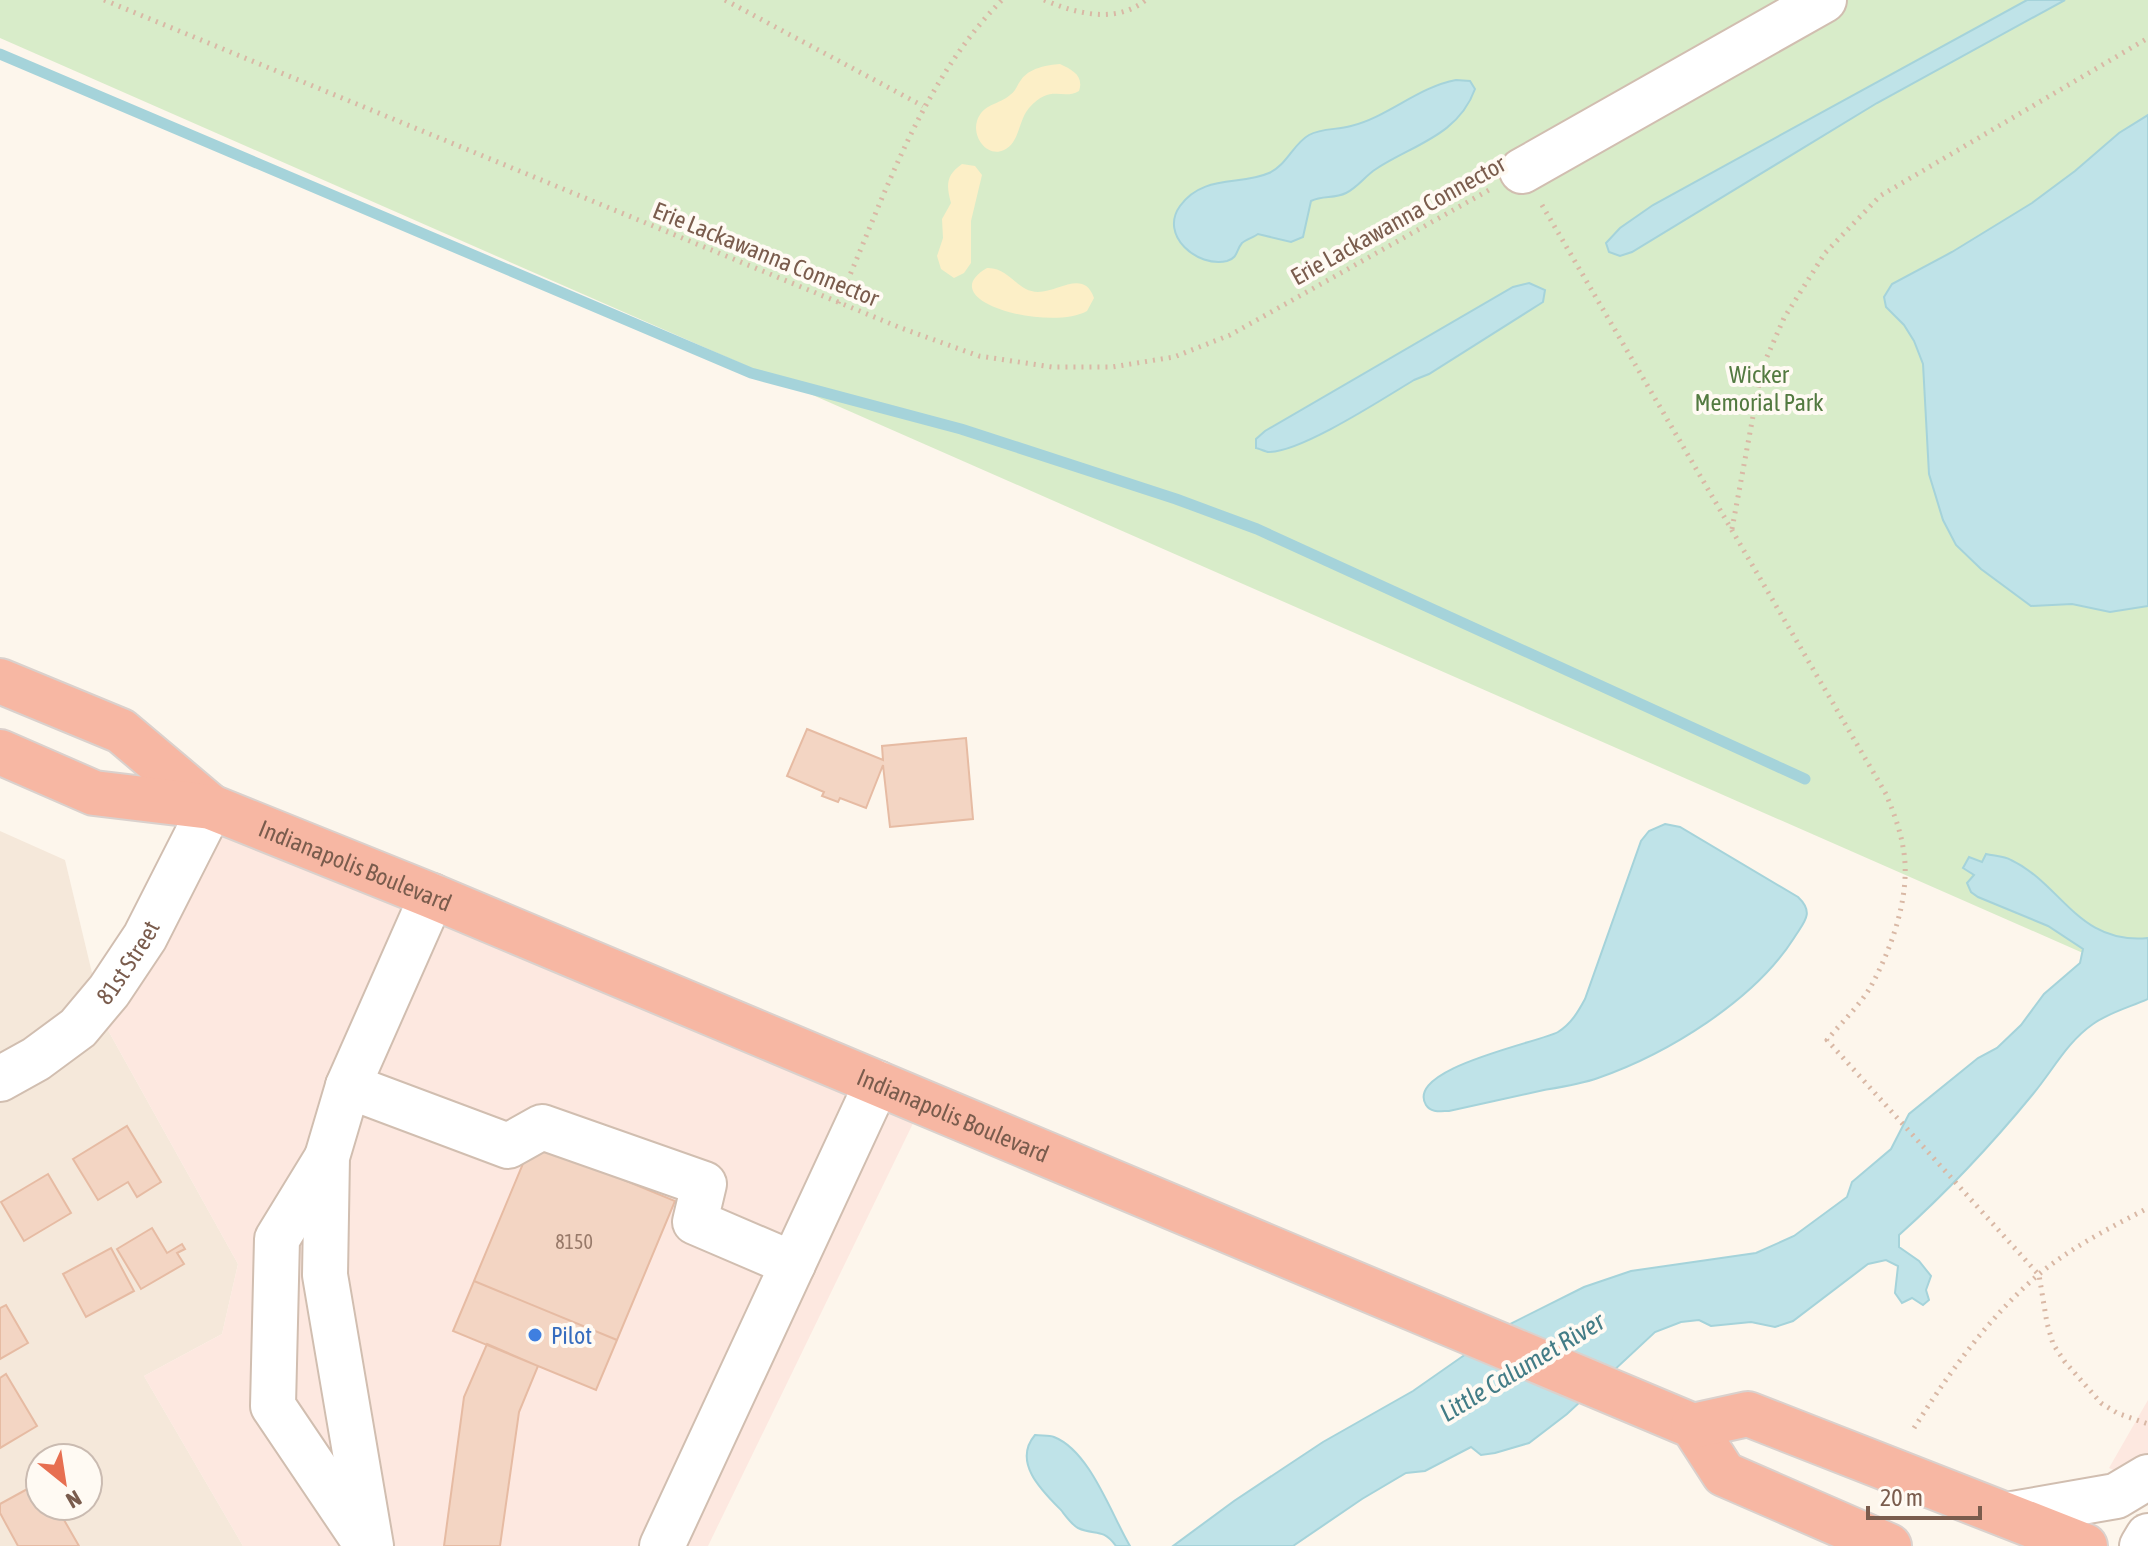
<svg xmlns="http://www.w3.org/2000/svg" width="2148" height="1546" viewBox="0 0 2148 1546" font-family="'Asap Condensed',sans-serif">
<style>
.residential{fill:#f5e8da;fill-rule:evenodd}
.commercial{fill:#fde8e0}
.green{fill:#d8ecc9}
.sand{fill:#fcefc7}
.water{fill:#bfe3e8;stroke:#a5d3da;stroke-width:2}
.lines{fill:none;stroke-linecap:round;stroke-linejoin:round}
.stream{stroke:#a5d3da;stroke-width:11}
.building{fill:#f3d5c3;stroke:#e6bba3;stroke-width:2}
.minor-casing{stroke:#d1beb0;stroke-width:48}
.highway-casing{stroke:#dad1cd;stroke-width:48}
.path{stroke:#d9b8a5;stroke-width:5;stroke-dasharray:2 6;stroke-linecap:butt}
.minor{stroke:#fff;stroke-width:44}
.highway{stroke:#f7b7a3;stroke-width:44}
.shop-dot{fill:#3f7fe0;stroke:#fffaf3;stroke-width:3}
.labels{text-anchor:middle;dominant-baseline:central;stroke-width:8;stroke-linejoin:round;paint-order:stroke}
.number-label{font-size:20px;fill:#987a6a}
.street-label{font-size:24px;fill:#7a5c4d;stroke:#fffaf3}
.park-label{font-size:24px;fill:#537a41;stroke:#fffaf3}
.shop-label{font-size:24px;fill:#366cbe;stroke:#fffaf3;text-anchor:start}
.water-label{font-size:26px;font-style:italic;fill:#437c86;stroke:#fffaf3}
</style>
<rect width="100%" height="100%" fill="#fdf6ec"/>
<!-- residential -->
<path class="residential" d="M0,831L65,860L104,1023L238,1264L222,1334L144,1376L243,1546H0ZM40,1458H88V1506H40Z"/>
<!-- commercial -->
<path class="commercial" d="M218,825L919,1111L708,1546H243L144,1376L222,1334L238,1264L104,1023Z
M2148,1400V1487L2109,1468Z"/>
<!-- green -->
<path class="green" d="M0,0H2148V938L2083,950V953L0,38Z"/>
<!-- sand -->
<path class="sand" d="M1060,64C1073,70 1084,76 1079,91C1062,101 1052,83 1029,108C1018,121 1020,142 1004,150C987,158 972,137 977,121C983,103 999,105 1010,95C1016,91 1017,85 1021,80C1029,68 1047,65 1060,64Z
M962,164L975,166L982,175L971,221V263L964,273L954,278L941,269L937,256L943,238L942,219L951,203C946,185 946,175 962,164Z
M987,268C1009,267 1016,291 1038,292C1059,292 1084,269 1094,298L1087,311C1050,332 930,301 987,268Z"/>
<!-- water -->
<path class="water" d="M2027,0H2065L1877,103L1632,252L1620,256L1609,252L1606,243L1620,228L1653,205Z
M1456,80L1470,81L1475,89C1458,136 1412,145 1376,169C1365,176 1358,187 1346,193C1334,199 1323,195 1311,201L1303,237L1291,242L1258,234C1254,237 1245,240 1242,243C1236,250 1238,258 1227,261C1197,268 1159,235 1180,206C1203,174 1240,186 1269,173C1287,165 1293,144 1309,135C1322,128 1337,130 1351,126C1388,117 1418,87 1456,80Z
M2148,115V606L2110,612L2072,604L2031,606L1981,569L1956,545L1943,520L1929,474L1923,364L1914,341L1904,325L1886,307L1884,297L1892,284L1952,252L2032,203L2075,171L2119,133Z
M1529,283L1545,290L1543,302L1429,374L1414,380C1384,398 1300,453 1268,452C1267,452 1257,448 1256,448V439L1265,431L1513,287Z
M1665,824L1680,827L1798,897C1815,913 1804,922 1794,938C1754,1001 1667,1054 1598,1078C1581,1084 1562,1087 1544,1090C1512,1097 1481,1104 1449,1111C1441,1111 1431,1113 1426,1105C1404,1068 1541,1042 1558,1032C1571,1024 1578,1012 1585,999L1641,841L1649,831Z
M1986,854C1994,856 2004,856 2011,860C2062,884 2078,945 2148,938V999C2130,1007 2108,1013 2093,1024C2067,1042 2053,1070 2033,1094C1992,1144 1947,1192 1899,1235V1247L1919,1261L1931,1276L1926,1290L1929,1300L1923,1305L1912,1298L1902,1303L1895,1293L1898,1266L1886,1260L1868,1264L1793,1321L1775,1327L1751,1322L1711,1326L1699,1320L1681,1322L1655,1332L1567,1414L1529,1443L1495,1453L1481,1455L1471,1447L1425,1471L1406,1473L1362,1499L1293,1546H1173L1234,1501L1323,1442L1413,1391L1506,1326L1584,1287L1631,1271L1756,1253L1794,1236L1847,1197L1852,1182L1891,1149L1909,1114L1978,1058L1997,1048L2021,1025L2044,994L2080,963L2083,949L2048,926L1978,897L1971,892L1967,883L1974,875L1963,868L1969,857L1982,862Z
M1035,1435C1041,1436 1049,1435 1054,1437C1090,1451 1111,1514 1130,1546H1116C1102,1527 1095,1536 1078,1528C1072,1525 1065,1515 1061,1510C1042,1491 1012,1462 1035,1435Z"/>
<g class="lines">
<!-- stream -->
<path class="stream" d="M0,54L751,373L961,429L1176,499L1257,529L1805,779"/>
</g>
<!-- building -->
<path class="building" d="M807,729L883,760L882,746L966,738L973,819L890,827L883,765L866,808L840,798L838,802L822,796L824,792L787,776Z
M127,1126L161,1182L137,1197L128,1182L98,1200L73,1159Z
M532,1142L675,1201L617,1340L474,1281Z
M48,1174L71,1213L24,1241L1,1202Z
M152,1228L167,1253L182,1244L185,1249L177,1253L184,1264L141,1289L117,1249Z
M111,1248L134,1291L86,1317L63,1274Z
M474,1281L617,1340L596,1390L453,1331Z
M6,1305L28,1343L0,1359V1308Z
M487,1344L538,1366L519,1412L500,1546H444L464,1397Z
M6,1374L37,1426L0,1448V1378Z
M40,1482V1506H56L79,1546H18L0,1513V1504Z"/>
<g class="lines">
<defs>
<g id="minor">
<path d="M1522,171L1824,0"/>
<path id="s1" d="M0,1079L36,1059L78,1028L109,991L145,937L211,807"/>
<path d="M348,1086L508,1146L542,1127L704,1184L695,1222L793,1264"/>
<path d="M326,1159L277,1239L273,1406L362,1538"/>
<path d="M2007,1515L2116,1496L2148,1477"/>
<path d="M371,1546L325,1275L327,1157L348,1086L432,896"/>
<path d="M662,1546L877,1083"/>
<path d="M2142,1546L2148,1536"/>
</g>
<g id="highway">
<path d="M0,681L121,731L211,807"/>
<path id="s2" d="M0,752L94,793L211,807L432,896L1693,1426L1724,1474L1889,1546"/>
<path d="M1693,1426L1748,1414L2085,1546"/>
</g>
</defs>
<!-- minor casing -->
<use href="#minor" class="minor-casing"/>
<!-- highway casing -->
<use href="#highway" class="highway-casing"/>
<!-- path -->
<path class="path" d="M104,0L901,328L979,356L1052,367H1112L1174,357L1230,335L1489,190
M725,0L923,106
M1044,0C1078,14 1115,24 1146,0
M1542,205L1886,794C1893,811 1900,829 1903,847C1912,893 1892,948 1870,988C1859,1006 1841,1023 1827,1040L2039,1275L2047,1323L2053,1344L2065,1362L2101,1403L2117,1413L2148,1424
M838,303C884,198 920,83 1002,0
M1732,529L1762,368L1784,318L1825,253L1880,196L2148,38
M1914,1428C1949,1373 1988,1318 2038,1275C2070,1248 2111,1227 2148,1208"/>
<!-- minor -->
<use href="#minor" class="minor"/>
<!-- highway -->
<use href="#highway" class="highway"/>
</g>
<!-- markers -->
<circle class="shop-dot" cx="535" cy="1335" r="8"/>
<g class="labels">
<!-- number labels -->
<g class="number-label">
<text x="574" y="1241">8150</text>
</g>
<!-- street labels -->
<g class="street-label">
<text transform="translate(1398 220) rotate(-29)">Erie Lackawanna Connector</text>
<text transform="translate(766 254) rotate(22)">Erie Lackawanna Connector</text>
<text stroke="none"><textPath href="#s2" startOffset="376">Indianapolis Boulevard</textPath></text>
<text stroke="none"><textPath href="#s1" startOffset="176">81st Street</textPath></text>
<text stroke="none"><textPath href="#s2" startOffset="1024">Indianapolis Boulevard</textPath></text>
</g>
<!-- park labels -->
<g class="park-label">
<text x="1759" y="374">Wicker<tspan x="1759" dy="28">Memorial Park</tspan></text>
</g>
<!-- shop labels -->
<g class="shop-label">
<text x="551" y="1335">Pilot</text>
</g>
<!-- water labels -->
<g class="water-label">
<text transform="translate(1522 1367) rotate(-31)">Little Calumet River</text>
</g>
</g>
<!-- north arrow -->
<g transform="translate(64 1482) rotate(150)"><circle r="38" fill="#fffaf3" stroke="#cabbb1" stroke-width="2"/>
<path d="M0-6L14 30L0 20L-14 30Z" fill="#e76f51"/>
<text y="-12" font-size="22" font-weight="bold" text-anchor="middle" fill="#7a5c4d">N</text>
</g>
<!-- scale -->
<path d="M1868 1506v12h112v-12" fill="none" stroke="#7a5c4d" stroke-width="4"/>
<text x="1880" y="1506" font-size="24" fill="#7a5c4d" stroke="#fffaf3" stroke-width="6" paint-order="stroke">20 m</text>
</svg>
